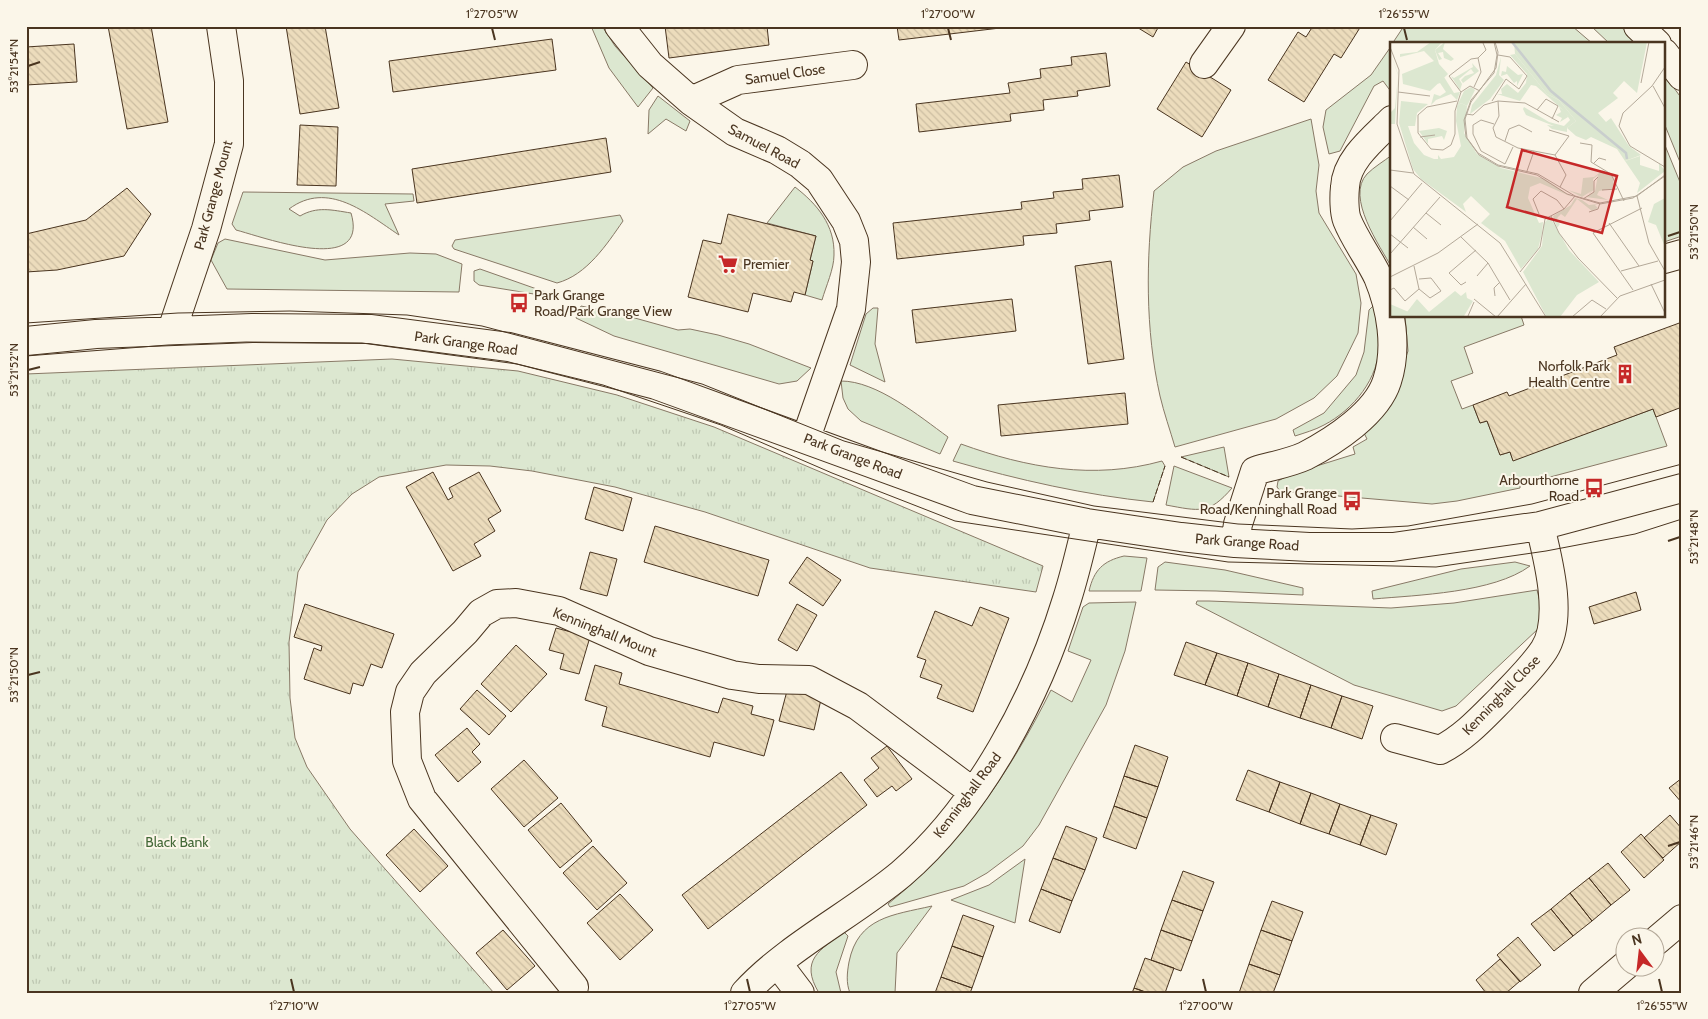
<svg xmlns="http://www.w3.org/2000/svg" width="1708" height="1019" viewBox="0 0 1708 1019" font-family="Cabin,sans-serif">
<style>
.green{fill:#dce7d0;stroke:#887966}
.park{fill:url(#park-tufts);stroke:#887966}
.building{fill:url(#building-back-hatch);stroke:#4a3520}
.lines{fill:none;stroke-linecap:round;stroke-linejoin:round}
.minor-casing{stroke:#4a3520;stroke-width:30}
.minor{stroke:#fbf6e9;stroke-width:28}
.tram{stroke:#4a3520;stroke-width:1}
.fence{stroke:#4a3520;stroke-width:1;stroke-dasharray:6 2.5;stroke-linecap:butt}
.ticks{fill:none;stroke:#4a3520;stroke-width:2}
.labels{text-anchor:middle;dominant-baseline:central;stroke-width:4;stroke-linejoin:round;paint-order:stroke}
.street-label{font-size:14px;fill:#4a3520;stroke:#fbf6e9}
.poi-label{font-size:14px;fill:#4a3520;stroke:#fbf6e9;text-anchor:end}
.park-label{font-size:14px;fill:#436837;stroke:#fbf6e9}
.inset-river{fill:none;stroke:#c9cecd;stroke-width:2.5}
.inset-road{fill:none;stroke:#b4a999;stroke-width:1}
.view{fill:#c62828;fill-opacity:0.15;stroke:#c62828;stroke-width:2.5}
.inset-edge{fill:none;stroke:#4a3520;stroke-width:2.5}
.neatline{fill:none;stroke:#4a3520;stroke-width:2}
.ticks-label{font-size:12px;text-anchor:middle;fill:#4a3520}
</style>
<defs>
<pattern id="park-tufts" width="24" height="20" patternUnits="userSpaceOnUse" patternTransform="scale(1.25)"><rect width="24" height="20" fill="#dce7d0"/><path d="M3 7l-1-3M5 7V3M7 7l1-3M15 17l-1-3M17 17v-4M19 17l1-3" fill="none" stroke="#bec7b2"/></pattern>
<pattern id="building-back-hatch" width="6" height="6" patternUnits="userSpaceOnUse" patternTransform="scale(1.25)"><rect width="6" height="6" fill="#ecdcbc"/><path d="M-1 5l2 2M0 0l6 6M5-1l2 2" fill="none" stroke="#ccbda1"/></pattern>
</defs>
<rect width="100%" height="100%" fill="#fbf6e9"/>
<!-- green -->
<path class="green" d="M591,26H602L615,46L653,88L638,107L609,68Z
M1404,26H1572L1593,44H1392Z
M1591,26H1621L1639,44H1610Z
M1392,45V93L1383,81L1374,86L1340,151L1329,154L1323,127L1326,110L1371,75Z
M1664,74L1682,99V167L1664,123Z
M658,96L690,121L686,131L666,119L648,134L649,110Z
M1311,119L1319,165L1316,191L1319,213L1356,274L1361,303L1358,333L1337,376L1314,398L1276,419L1175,447C1170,430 1164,413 1160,396C1145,329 1146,259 1154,191L1183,167L1216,151Z
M1664,143L1682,187V236L1664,242Z
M1392,155V268C1380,246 1345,197 1367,174C1374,167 1384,161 1392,155Z
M795,187C817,204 835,225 834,255C834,269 826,286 822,300L805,295L813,261L810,260L816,236L767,223Z
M243,192L413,194L414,201L385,204L399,235C366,213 328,180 289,209L300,216C317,206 332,210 351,213C370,277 263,237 236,230L232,224Z
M620,215L623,221C607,244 587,275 557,283L454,249L452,246L455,240Z
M225,239L325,260L410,253L436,254L462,264L459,292L227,289L211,260L218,243Z
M480,269L548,293L550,294L546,296L479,285L474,281V271Z
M1374,305C1376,318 1379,331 1379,343C1380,378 1353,410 1324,425C1315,430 1304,433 1295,436L1293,430L1324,413L1356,375L1364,352L1369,310Z
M581,306L624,315L678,330L690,329L718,335L749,344L811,368L797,381L779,384L614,336L576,318Z
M873,308H878L875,344L885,382L850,365L866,314Z
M1405,316H1521L1524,325L1464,347L1473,373L1451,381L1462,409L1473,405L1480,423L1487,421L1500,455L1510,452L1513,460L1653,409L1667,446L1520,485V488L1457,501L1432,504L1280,491L1277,487L1278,481L1291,474L1355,454L1353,447L1367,439L1363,431L1394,392L1408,351Z
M841,381C877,381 919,416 948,437L940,454L861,421L848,409L843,398Z
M961,444C1027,468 1094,480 1162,461L1165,466L1153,502C1085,495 1019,480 953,461Z
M1224,447L1229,477L1181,457Z
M1174,466L1232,488C1209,515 1199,511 1166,505Z
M1124,556L1147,558L1141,591H1089C1094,570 1103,561 1124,556Z
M1165,562L1225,570L1303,588V595L1216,591L1155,590L1158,567Z
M1515,562L1530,566C1493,593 1418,595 1373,599L1372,591L1461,569Z
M1537,590L1542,610L1538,629L1456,706L1442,711L1354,685L1196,604L1197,601H1209L1391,608L1454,603Z
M1136,602L1125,651L1106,705L1039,825L1023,846L987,873L964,886L890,907L888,904C961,845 1009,774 1051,690L1072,702L1091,660L1068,651L1083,607L1089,603Z
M1025,859L1015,923L951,900L989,885Z
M932,906L897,953L895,993H850C846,983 847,973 849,962C858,917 893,915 932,906Z
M844,932L848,936L836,972L841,993H819C799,960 820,950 844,932Z"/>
<!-- park -->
<path class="park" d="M392,359L518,371L617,395L714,427L1043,566L1036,592L870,568L705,512L615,487L532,471L490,466L446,465L379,477L352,494L327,520L298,572L289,642L290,698L295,738L307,767L350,829L494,993H26V374Z"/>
<!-- building -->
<path class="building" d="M108,26H151L168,122L127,129Z
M286,26H325L339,108L300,114Z
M665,26H767L769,45L669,58Z
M897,26H1017L899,40Z
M1135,26H1159L1153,37Z
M1313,26H1361L1341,58L1334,54L1304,102L1268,80L1298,32L1306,37Z
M552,39L556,70L393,92L389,61Z
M74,44L77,82L26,85V47Z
M1106,53L1110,86L1077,91L1078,96L1043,100L1044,110L1010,114L1011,121L919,132L916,104L1010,93L1008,83L1041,78L1040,69L1072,65L1071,57Z
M1186,62L1231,90L1202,137L1157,109Z
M300,125L338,127L336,186L297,185Z
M606,138L611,172L417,203L412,169Z
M1119,175L1123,207L1089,211L1090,220L1056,224L1057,233L1023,236L1024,245L897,259L893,223L1022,209L1021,202L1054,198L1053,192L1083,189L1082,179Z
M127,188L151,214L124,256L57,270L26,272V234L86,220Z
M728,214L816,236L810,260L813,261L805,295L794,292L791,302L753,293L748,312L688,297L703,240L721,244Z
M1111,261L1124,359L1088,364L1075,266Z
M1012,299L1016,331L916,343L912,310Z
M1682,322V407L1656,417L1653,409L1513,461L1510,452L1500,455L1487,421L1480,423L1473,405L1507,392L1509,396L1617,355L1614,347Z
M1125,393L1128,424L1001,436L998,405Z
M433,472L448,500L453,497L449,488L479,472L501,511L488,519L495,531L474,544L481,556L453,571L406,487Z
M594,487L632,498L623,531L585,519Z
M655,526L769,560L758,596L644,562Z
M590,552L617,559L607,596L580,589Z
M807,557L841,580L823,606L789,583Z
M1636,592L1641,610L1594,624L1589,607Z
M305,604L394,634L382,668L371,664L363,686L353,683L350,694L304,679L314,648L321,651L322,646L294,637Z
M797,604L817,615L797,651L778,640Z
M980,607L1009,618L973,712L937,698L942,685L920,677L926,660L917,657L935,611L972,626Z
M556,628L590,637L579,674L560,669L564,654L549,650Z
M1186,642L1217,653L1205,685L1174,675Z
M516,645L547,674L511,712L481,684Z
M1217,653L1248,663L1237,696L1205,685Z
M1248,663L1279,674L1268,707L1237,696Z
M595,665L622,673L619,684L718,713L723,698L753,706L751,714L774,720L764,756L714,742L710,757L602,726L607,707L585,700Z
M1279,674L1311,685L1300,718L1268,707Z
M1311,685L1342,696L1331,728L1300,718Z
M788,687L822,695L814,730L779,721Z
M477,690L506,716L489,735L460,709Z
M1342,696L1373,706L1362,739L1331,728Z
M467,728L480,744L472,752L481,762L458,782L435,755Z
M1135,745L1168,757L1158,787L1124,776Z
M887,746L912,779L896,791L892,786L877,797L864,780L879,768L871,758Z
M524,760L558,798L524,827L491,789Z
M1248,770L1280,782L1269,812L1236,800Z
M841,772L867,805L708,929L682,895Z
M1124,776L1158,787L1147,818L1114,806Z
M1682,778V803L1669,788Z
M1280,782L1311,793L1300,824L1269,812Z
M1311,793L1340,804L1329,834L1300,824Z
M561,803L592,841L560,868L528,830Z
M1340,804L1371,815L1360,845L1329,834Z
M1114,806L1147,818L1136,849L1103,837Z
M1371,815L1397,824L1386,855L1360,845Z
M1670,815L1682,829V841L1663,858L1644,838Z
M1066,826L1097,838L1085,870L1053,858Z
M414,829L448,866L420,892L386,855Z
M1641,834L1664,860L1644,878L1621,852Z
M593,846L627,883L597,910L563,873Z
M1053,858L1085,870L1072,901L1041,889Z
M1608,863L1630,890L1611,905L1589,878Z
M1183,871L1214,882L1203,911L1172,900Z
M1589,878L1611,905L1592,921L1570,893Z
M1041,889L1072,901L1060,933L1029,921Z
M1570,893L1592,921L1573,936L1551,909Z
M620,894L653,930L620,960L587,923Z
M1172,900L1203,911L1192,941L1161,930Z
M1272,901L1303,912L1292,941L1261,930Z
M1551,909L1573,936L1554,951L1531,924Z
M963,915L994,926L983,957L952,946Z
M503,930L535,966L507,990L476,953Z
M1161,930L1192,941L1181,971L1151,960Z
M1261,930L1292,941L1280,975L1249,964Z
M1518,937L1541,965L1520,982L1497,955Z
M952,946L983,957L972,988L941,977Z
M1145,958L1174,968L1165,993H1148L1134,988Z
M1500,959L1520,981L1506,993H1486L1476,980Z
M1249,964L1280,975L1273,993H1239Z
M941,977L972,988L970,993H935Z
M1134,988L1140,990L1148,993H1132Z"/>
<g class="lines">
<defs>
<path id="minor" d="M619,26L650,65L691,101L735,132L777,150L800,164L819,180L846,221L854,241L856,262L851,309L806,438
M1638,26L1657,44
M1664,53L1682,76
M1204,64L1231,26
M691,101L738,80L853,65
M1664,259L1682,254
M172,330L206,229L229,144V81L221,26
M26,341L96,334L252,328L370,329L509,347L656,385L972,500L1087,523L1181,537L1235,543L1309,547H1393L1540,526L1682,488
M1235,543L1238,524L1255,471C1271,466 1290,463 1305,456C1334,441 1377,413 1387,381C1398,348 1391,308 1378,277C1369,258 1355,240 1347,220C1344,212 1344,196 1345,187C1346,160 1374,138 1392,120
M1395,738L1440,750C1464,738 1482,718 1501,699C1516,683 1532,668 1544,650C1564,619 1548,559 1540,526
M1656,941L1682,919
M778,964L800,993
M574,987L422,799L407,761L405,712L410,692L423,673L465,632L481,613L497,604L516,603L559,611L649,651L732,675L759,679L809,680L858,706L973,792
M745,993C787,947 853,914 901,874C979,807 1037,697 1067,599C1075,574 1081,548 1087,523
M1593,993L1626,965"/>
</defs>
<!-- minor casing -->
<use href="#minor" class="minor-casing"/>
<!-- minor -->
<use href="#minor" class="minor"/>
<!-- tram -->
<path class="tram" d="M26,323L178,313L290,311L407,315L482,326L702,384L844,441L987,482L1094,506L1238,524L1352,529L1408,526L1532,504L1682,464
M26,356L168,345L246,342L362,343L517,364L603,385L721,425L832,473L955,521L1228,562L1436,567L1546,551L1635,534L1682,519"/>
<!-- fence -->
<path class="fence" d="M1181,457L1229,477
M1153,502L1165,466"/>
</g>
<!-- ticks -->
<path class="ticks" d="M492,28L495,40M948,28L951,40M1404,28L1407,40M28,66L40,62M1668,236L1680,232M28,370L40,367M1668,541L1680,537M28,675L40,672M1668,846L1680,842M291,979L294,992M747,979L750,992M1203,979L1206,992M1659,979L1662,992"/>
<!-- icons -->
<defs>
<symbol id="supermarket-bare" viewBox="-9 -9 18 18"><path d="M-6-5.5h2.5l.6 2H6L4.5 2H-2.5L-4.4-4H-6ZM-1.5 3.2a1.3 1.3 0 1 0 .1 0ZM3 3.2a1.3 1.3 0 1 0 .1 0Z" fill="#c62828" stroke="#fbf6e9" stroke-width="2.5" paint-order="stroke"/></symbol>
<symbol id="bus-bare" viewBox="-9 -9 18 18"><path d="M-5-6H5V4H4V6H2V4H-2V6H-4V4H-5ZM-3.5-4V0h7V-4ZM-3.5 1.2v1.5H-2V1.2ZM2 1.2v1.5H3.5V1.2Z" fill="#c62828" stroke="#fbf6e9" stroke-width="2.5" paint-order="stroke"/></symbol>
<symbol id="building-bare" viewBox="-9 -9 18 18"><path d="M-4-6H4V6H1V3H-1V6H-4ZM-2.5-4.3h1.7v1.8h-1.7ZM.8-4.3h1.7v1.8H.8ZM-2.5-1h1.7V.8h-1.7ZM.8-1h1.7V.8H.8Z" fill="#c62828" stroke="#fbf6e9" stroke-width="2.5" paint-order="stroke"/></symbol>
</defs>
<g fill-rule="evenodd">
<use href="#supermarket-bare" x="714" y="250" width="28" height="28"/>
<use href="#bus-bare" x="505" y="289" width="28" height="28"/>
<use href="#building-bare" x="1611" y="360" width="28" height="28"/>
<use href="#bus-bare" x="1580" y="474" width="28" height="28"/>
<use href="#bus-bare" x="1338" y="487" width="28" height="28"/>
</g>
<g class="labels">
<!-- street labels -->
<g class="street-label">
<text transform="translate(785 74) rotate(-8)">Samuel Close</text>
<text transform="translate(764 146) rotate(28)">Samuel Road</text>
<text transform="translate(213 195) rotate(-75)">Park Grange Mount</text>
<text transform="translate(466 343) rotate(8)">Park Grange Road</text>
<text transform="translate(853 456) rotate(21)">Park Grange Road</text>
<text transform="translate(1247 542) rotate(4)">Park Grange Road</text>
<text transform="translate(605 632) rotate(22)">Kenninghall Mount</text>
<text transform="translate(1501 695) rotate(-46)">Kenninghall Close</text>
<text transform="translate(967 795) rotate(-53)">Kenninghall Road</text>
</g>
<!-- poi labels -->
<g class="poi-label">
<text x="743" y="264" text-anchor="start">Premier</text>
<text x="534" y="295" text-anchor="start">Park Grange<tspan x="534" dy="16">Road/Park Grange View</tspan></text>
<text x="1610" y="366">Norfolk Park<tspan x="1610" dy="16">Health Centre</tspan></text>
<text x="1579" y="480">Arbourthorne<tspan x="1579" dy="16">Road</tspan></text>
<text x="1337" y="493">Park Grange<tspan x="1337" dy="16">Road/Kenninghall Road</tspan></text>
</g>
<!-- park labels -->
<g class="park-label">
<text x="177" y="842">Black Bank</text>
</g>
</g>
<!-- overview -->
<g transform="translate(1390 42)">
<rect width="275" height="275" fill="#fbf6e9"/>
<path d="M55,0L53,7L64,17L61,19L54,16L53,10L48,11L52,17L49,18L45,8ZM125,12L157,52L169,58L186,79L177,86V90L162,87L157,83L164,84L136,73L133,67L134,65L159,80L174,84L180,78L175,70L178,75L170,80L172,76L166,73L171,70L169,65L173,68L146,44L141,43L130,59L107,52H112L111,47L117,42L128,51L136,41L137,32L120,13ZM111,15L109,33L114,38L100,57L80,72L82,63L106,33ZM82,21L89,29L73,41L71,38L75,34L84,31L81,27L69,37L72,42L70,48L61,34L64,36L83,25ZM117,24L128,33L133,32L127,44V39L124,41L117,32L111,34L112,29L116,30ZM54,35L64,51L70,50L67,58L61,52L46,58L41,63L44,52L50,54L56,50L50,41L47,42ZM81,45L85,48L77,64L71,61L67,64L74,49ZM49,86L57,89L54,98L52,94L38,97V102L29,89ZM250,114V123L269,129V121L275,129L247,151L250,141L235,119ZM213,128L222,134L225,146L209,149L207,153L218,158L196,155L205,149L208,133L203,137L204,148L200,151L198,152L203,148L192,155L178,148L191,152L193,136L204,135ZM185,156L192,158L199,163L208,162L205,163L208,166L202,169L187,157L175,175L171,172L168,175L166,179L170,182L167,186L163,174L181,163ZM160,175L179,208L209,240L187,253L170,275L156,274L133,230L152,204L154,181ZM0,262L28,274L30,275H0Z" fill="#dce7d0"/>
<path d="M41,0H52L45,8L49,22L58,32L40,49L13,42L12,32L44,19L34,9L10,15V12L27,10ZM0,10L8,32L5,82H1L0,99V71L5,66L8,33Z" fill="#dce7d0"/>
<path d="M124,0H257L247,51L234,39L223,51L228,56L208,71L216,80L221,76L239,104L251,113L235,119L227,107L201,95L196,98L186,94L177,86L186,79L169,58L157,52L125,12ZM11,59L38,62L27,71L25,84H18L24,101L34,113L44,117H48V113L51,117L64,115L71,104L66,79L67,64L71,61L77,64L74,91L87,112L111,126L155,137L182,155L150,141L140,145L138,156L149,181L153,180L152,191L148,207L131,227L115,199L91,181L100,172L81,154L73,162L76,170L31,137L23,127L9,81ZM275,156V205L266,183L258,180L264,162ZM65,249L71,254L76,250L77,256L83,259L74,274L30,275L17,270L27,257L39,270Z" fill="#dce7d0"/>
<path class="inset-river" d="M122,0L161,49L236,111L237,117"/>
<path class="inset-road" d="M104,0L107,13L104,31L81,58L74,78L76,95L89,113L108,124L147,133L177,152L210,162L243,156L275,134M105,0L108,10L106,26L81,60L75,77L77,96L88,111L108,123L148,132L185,154L210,161L247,154L275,133M0,5L9,28L7,82L24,132L110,201L156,275M275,25L262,44L233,71L229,84L240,104L275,125M251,41L259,0M263,44L275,66M84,45L91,30L88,16L96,8L93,1M8,50L40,54M71,50L59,34L81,17L88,16M67,59L37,65L28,73V91L41,107L53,108L61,103L65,92V69L71,50L80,44L90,49M102,59L116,37L129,47L137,34L120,15L108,13M108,59L109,74L103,86L106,95L128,106L165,113M147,68L156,57L168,64L162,77M76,72L83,73L94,63L108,59L135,61L169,80M104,82L91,78L83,83V92L91,109L115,122L123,105M159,88L179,94L165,113L176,133L170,145M30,95L45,93M115,99L119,87L129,83L142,90M190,101L202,103L201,120L221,132L234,159M203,122L209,116L216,118M0,128L23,131M137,129L144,109M0,144L19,158M212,148L227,147M247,154L259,201L275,229M193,157L204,150V139L208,135M199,170L208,167L210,161M36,171L51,183M149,172L143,157L151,149L167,158L174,167M161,174L169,191L188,216L227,256M0,179L32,141M219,181L249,224M23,185L37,197M0,192L18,206M71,195L98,221L120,258M0,212L50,155M24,224L29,247M231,229L268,219M130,230L150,205L155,177L174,167L185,154M87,234L98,221M0,235L48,211L88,182M76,240L71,243L59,231L86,208M261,242L275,271M29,247L40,256L51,249L41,236L29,237M0,248L4,246L15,259L29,247M243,248L203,191L252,166M105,254L104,246L110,240M84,257L106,275M78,274L84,260M107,275L136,242M182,275L202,258L216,267M210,275L230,254L275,238"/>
<path class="view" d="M132,108L227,134L212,191L117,165Z"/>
<rect width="275" height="275" class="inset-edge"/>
</g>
<!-- border -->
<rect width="1708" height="1019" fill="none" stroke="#fbf6e9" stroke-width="55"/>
<!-- north arrow -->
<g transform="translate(1640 952) rotate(345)"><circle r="24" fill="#fbf6e9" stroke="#b4a999"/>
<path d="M0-4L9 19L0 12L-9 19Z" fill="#c62828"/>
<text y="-8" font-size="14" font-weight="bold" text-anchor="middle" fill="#4a3520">N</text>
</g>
<rect x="28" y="28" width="1652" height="964" class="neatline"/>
<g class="ticks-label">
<text x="492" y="18">1°27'05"W</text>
<text x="948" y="18">1°27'00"W</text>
<text x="1404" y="18">1°26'55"W</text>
<text transform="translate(14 66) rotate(-90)" y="4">53°21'54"N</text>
<text transform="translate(1694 232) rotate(-90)" y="4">53°21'50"N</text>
<text transform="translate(14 370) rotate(-90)" y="4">53°21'52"N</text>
<text transform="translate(1694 537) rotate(-90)" y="4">53°21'48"N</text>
<text transform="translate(14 675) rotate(-90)" y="4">53°21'50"N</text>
<text transform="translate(1694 842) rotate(-90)" y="4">53°21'46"N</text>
<text x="294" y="1010">1°27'10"W</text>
<text x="750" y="1010">1°27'05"W</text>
<text x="1206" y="1010">1°27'00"W</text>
<text x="1662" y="1010">1°26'55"W</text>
</g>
</svg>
